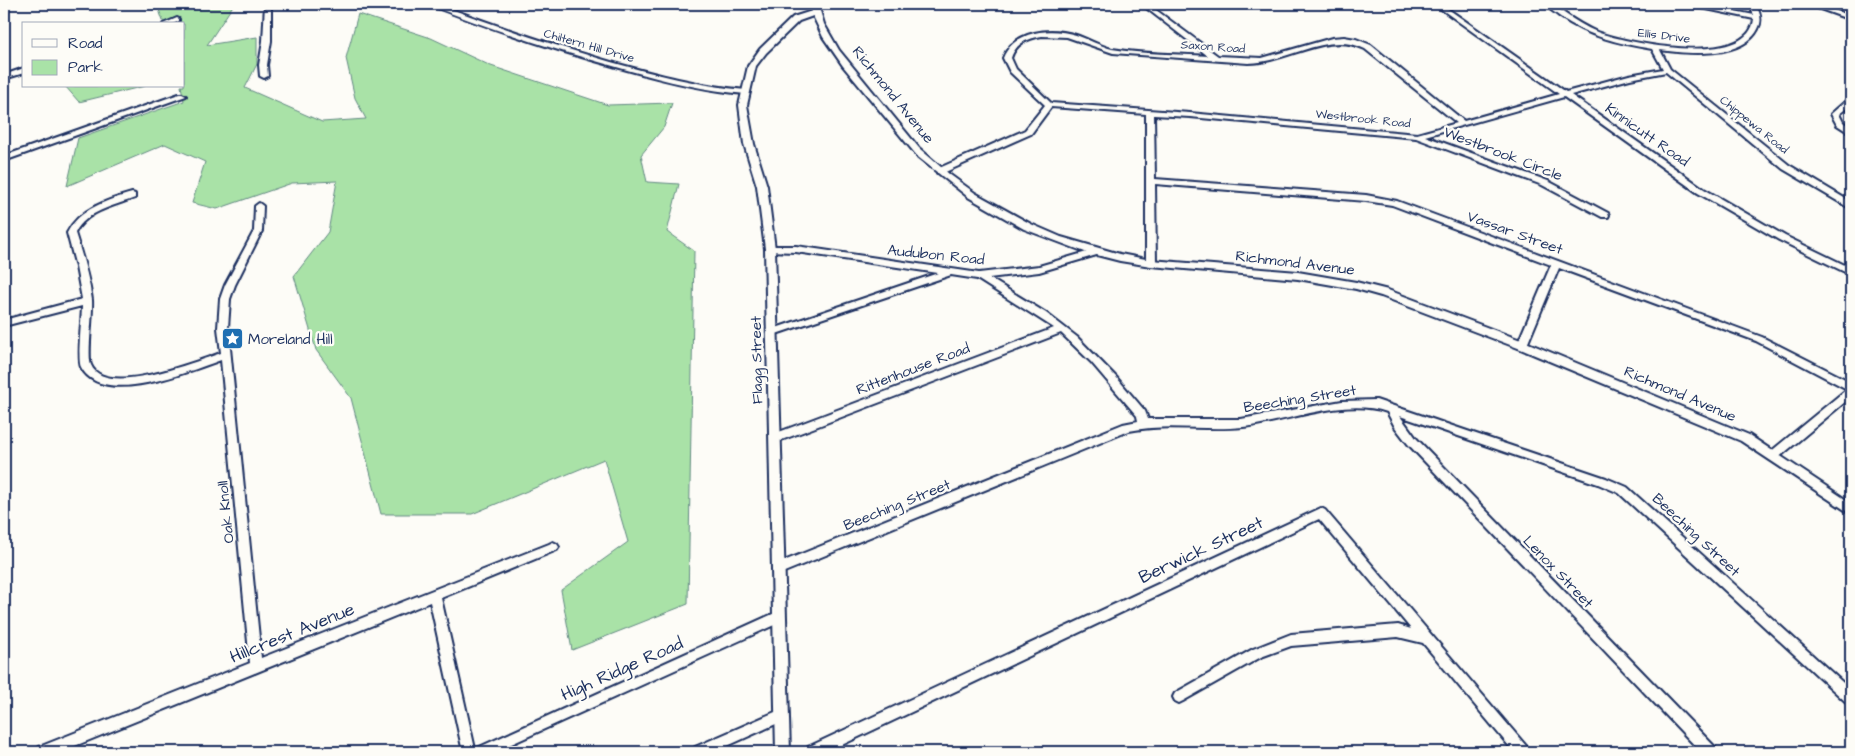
<svg xmlns="http://www.w3.org/2000/svg" width="1855" height="756" viewBox="0 0 1855 756" font-family="'Architects Daughter',sans-serif">
<style>
.green{fill:#a9e2a7;stroke:#628882}
.lines{fill:none;stroke-linecap:round;stroke-linejoin:round}
.minor-casing{stroke:#1b2f5e;stroke-width:4}
.tertiary-casing{stroke:#1b2f5e;stroke-width:4}
.minor{fill:#fdfcf7;fill-rule:evenodd}
.tertiary{fill:#fdfcf7;fill-rule:evenodd}
.labels{text-anchor:middle;dominant-baseline:central;stroke-width:4.5;stroke-linejoin:round;paint-order:stroke}
.far-street-label{font-size:12px;fill:#1b2f5e;stroke:#fdfcf7}
.street-label{font-size:15px;fill:#1b2f5e;stroke:#fdfcf7}
.poi-label{font-size:15px;fill:#1b2f5e;stroke:#fdfcf7;text-anchor:start}
.near-street-label{font-size:18px;fill:#1b2f5e;stroke:#fdfcf7}
</style>
<rect width="100%" height="100%" fill="#fdfcf7"/>
<filter id="ink" filterUnits="userSpaceOnUse"><feTurbulence type="fractalNoise" baseFrequency=".02" numOctaves="2"/><feDisplacementMap in="SourceGraphic" scale="10" xChannelSelector="R" yChannelSelector="G"/><feConvolveMatrix kernelMatrix="1 2 1 2 8 2 1 2 1" color-interpolation-filters="sRGB"/></filter>
<g filter="url(#ink)">
<!-- green -->
<path class="green" d="M157,4H234L207,45L257,37V64L245,88L322,122L366,119L355,98L346,58L358,14L431,38L491,66L608,105L672,103L664,127L641,155L647,182L679,184L667,232L694,251L688,604L572,650L561,590L628,542L604,459L472,514H381L351,398L316,350L294,276L328,232L337,181L292,183L217,209L192,203L205,162L165,144L67,186L78,138L184,101L181,86H184V24H164Z
M65,86H145L79,102Z"/>
<g class="lines">
<defs>
<path id="minor" d="M265,4H271V41L267,65L268,76L264,78L260,76L259,65L263,41Z
M428,4H437C494,25 552,45 611,62C655,74 700,86 746,90L750,92L746,94C706,91 666,81 627,70C560,52 494,30 429,5Z
M715,4H731C728,7 718,7 715,4Z
M751,4H768V5C765,8 754,7 751,4Z
M1141,4H1148L1218,56L1262,58L1332,38L1344,37L1356,39L1371,45L1464,121L1559,94L1434,4H1441L1566,92L1629,75L1663,69L1652,49C1617,43 1589,37 1559,16C1554,12 1548,8 1544,4C1544,4 1551,4 1551,4C1556,5 1560,10 1564,13C1574,20 1585,27 1597,32C1626,43 1749,69 1754,19L1692,6L1689,4H1700L1754,15L1749,4H1755C1760,12 1763,20 1758,29C1743,59 1687,54 1660,50L1670,69L1789,165L1851,202V209L1783,169L1666,72L1630,79L1571,95L1704,189L1785,236L1851,268V275L1779,240L1698,193L1564,97L1425,136L1548,181L1608,213L1609,215L1608,217H1602L1542,185L1416,138L1190,117L1154,115L1155,179L1366,195L1397,201L1762,337L1851,382V397L1777,459L1773,460L1769,459L1768,456L1769,453L1847,389L1756,341L1559,268L1527,345L1525,348H1519L1517,345L1551,265L1392,205L1366,201L1155,184L1156,263L1151,266L1148,265L1146,263V114L1051,107L1031,134L943,173H937V169L1025,130L1045,105L1010,72L1003,58C1014,30 1051,27 1076,35C1088,39 1100,46 1112,49C1143,54 1177,54 1208,56ZM1042,36L1067,37L1113,53L1248,63C1288,63 1327,30 1365,49L1457,123L1417,134L1190,113L1051,103L1016,69L1011,58C1016,43 1027,39 1042,36Z
M1808,4H1817L1851,16V20L1809,5Z
M177,18L179,19V21L173,24H163Z
M24,68V73L4,79V75Z
M179,94H182L186,96L4,161V156Z
M1848,99H1851V105L1839,114L1843,122L1851,128V134L1837,125L1831,114Z
M132,193L135,194V198C114,206 86,211 75,233C82,255 89,277 92,300C93,314 87,356 91,365C105,398 196,361 221,353L218,328L220,299L225,285L254,231L255,206L259,203L263,206L262,231L235,285L230,299L228,328L261,658L549,544L553,542L557,544L559,547L557,550L441,598L475,749L775,613L779,612L783,613L785,617L783,621L494,752H463L430,602L60,752H38L39,747L250,663L221,360C190,371 102,408 81,367C77,360 82,317 82,306L4,326V320L82,299L76,267L67,233C79,209 107,200 132,193Z
M770,246H796L979,273L1039,266L1097,249L1100,250L1101,252L1100,254L1039,272L989,278L1046,313L1077,337L1117,378L1145,411L1148,419H1241L1342,401L1376,400L1606,478L1627,487L1851,690V704L1846,702L1619,493L1598,484L1400,416L1416,438L1715,747L1717,752H1701L1408,444L1395,427L1387,412C1344,397 1287,422 1243,427C1205,431 1167,423 1129,431L782,573L778,574L774,573L772,569L774,565L1123,424L1138,421L1137,416L1091,362L1061,333L779,441H771L770,438L771,435L1054,328L977,279L951,275L773,335L768,332L770,330L938,273L796,252L767,251L766,249Z
M1321,508L1325,510L1527,747L1528,752H1514L1423,643L1398,637L1291,646L1261,657L1183,701L1179,703L1175,701L1173,697L1175,693L1253,649L1291,634L1398,625L1411,629L1319,519L827,752H807L808,747Z
M782,709L787,711L788,715L787,719L714,752H694L695,747Z"/>
<path id="tertiary" d="M810,4H818L824,24L839,50L919,148L949,174L975,193L1031,224L1061,237L1120,254L1151,260L1298,272L1356,282L1388,290L1526,342L1749,435L1851,503V514L1741,441L1518,348L1381,296L1356,289L1298,279L1151,266L1120,261L1085,252L1024,229L968,197L918,157L843,66L823,37L813,16L799,21L766,53L756,66L747,105L754,144L767,186L775,249L790,752H776L765,249L757,186L744,144L739,105L748,66L760,49L793,17L812,11Z"/>
</defs>
<!-- minor casing -->
<use href="#minor" class="minor-casing"/>
<!-- tertiary casing -->
<use href="#tertiary" class="tertiary-casing"/>
<!-- minor -->
<use href="#minor" class="minor"/>
<!-- tertiary -->
<use href="#tertiary" class="tertiary"/>
</g>
</g>
<!-- icons -->
<defs>
<symbol id="sight-square" viewBox="-11 -11 22 22"><rect x="-9" y="-9" width="18" height="18" rx="4" fill="#1f6fb2" stroke="#fdfcf7"/><path d="M0-6L1.8-2.2L6-1.7L2.9 1.2L3.7 5.4L0 3.3L-3.7 5.4L-2.9 1.2L-6-1.7L-1.8-2.2Z" fill="#fff"/></symbol>
</defs>
<g fill-rule="evenodd">
<use href="#sight-square" x="220" y="326" width="25" height="25"/>
</g>
<g class="labels">
<!-- far-street labels -->
<g class="far-street-label">
<text transform="translate(1664 36) rotate(7)">Ellis Drive</text>
<text transform="translate(589 46) rotate(16)">Chiltern Hill Drive</text>
<text transform="translate(1213 47) rotate(4)">Saxon Road</text>
<text transform="translate(1363 119) rotate(6)">Westbrook Road</text>
<text transform="translate(1754 125) rotate(39)">Chippewa Road</text>
</g>
<!-- street labels -->
<g class="street-label">
<text transform="translate(893 95) rotate(51)">Richmond Avenue</text>
<text transform="translate(1647 135) rotate(35)">Kinnicutt Road</text>
<text transform="translate(1503 154) rotate(21)">Westbrook Circle</text>
<text transform="translate(1515 233) rotate(20)">Vassar Street</text>
<text transform="translate(936 255) rotate(6)">Audubon Road</text>
<text transform="translate(1295 263) rotate(7)">Richmond Avenue</text>
<text transform="translate(757 360) rotate(-91)">Flagg Street</text>
<text transform="translate(913 369) rotate(-21)">Rittenhouse Road</text>
<text transform="translate(1680 394) rotate(23)">Richmond Avenue</text>
<text transform="translate(1300 399) rotate(-9)">Beeching Street</text>
<text transform="translate(897 505) rotate(-22)">Beeching Street</text>
<text transform="translate(226 512) rotate(-96)">Oak Knoll</text>
<text transform="translate(1696 535) rotate(43)">Beeching Street</text>
<text transform="translate(1558 572) rotate(46)">Lenox Street</text>
</g>
<!-- poi labels -->
<g class="poi-label">
<text x="248" y="339">Moreland Hill</text>
</g>
<!-- near-street labels -->
<g class="near-street-label">
<text transform="translate(1201 550) rotate(-25)">Berwick Street</text>
<text transform="translate(292 633) rotate(-22)">Hillcrest Avenue</text>
<text transform="translate(622 669) rotate(-24)">High Ridge Road</text>
</g>
</g>
<!-- margin -->
<rect width="1855" height="756" fill="none" stroke="#fdfcf7" stroke-width="20"/>
<rect x="10" y="10" width="1835" height="736" fill="none" stroke="#1b2f5e" stroke-width="2" filter="url(#ink)"/>
<!-- legend -->
<rect x="22" y="22" width="162" height="65" fill="#fdfcf7" stroke="#a3aaba"/>
<rect x="32" y="39" width="25" height="8" fill="#fdfcf7" stroke="#a3aaba"/>
<text x="68" y="48" font-size="15" fill="#1b2f5e">Road</text>
<rect x="32" y="60" width="25" height="15" fill="#a9e2a7" stroke="#a3aaba"/>
<text x="68" y="72" font-size="15" fill="#1b2f5e">Park</text>
</svg>
